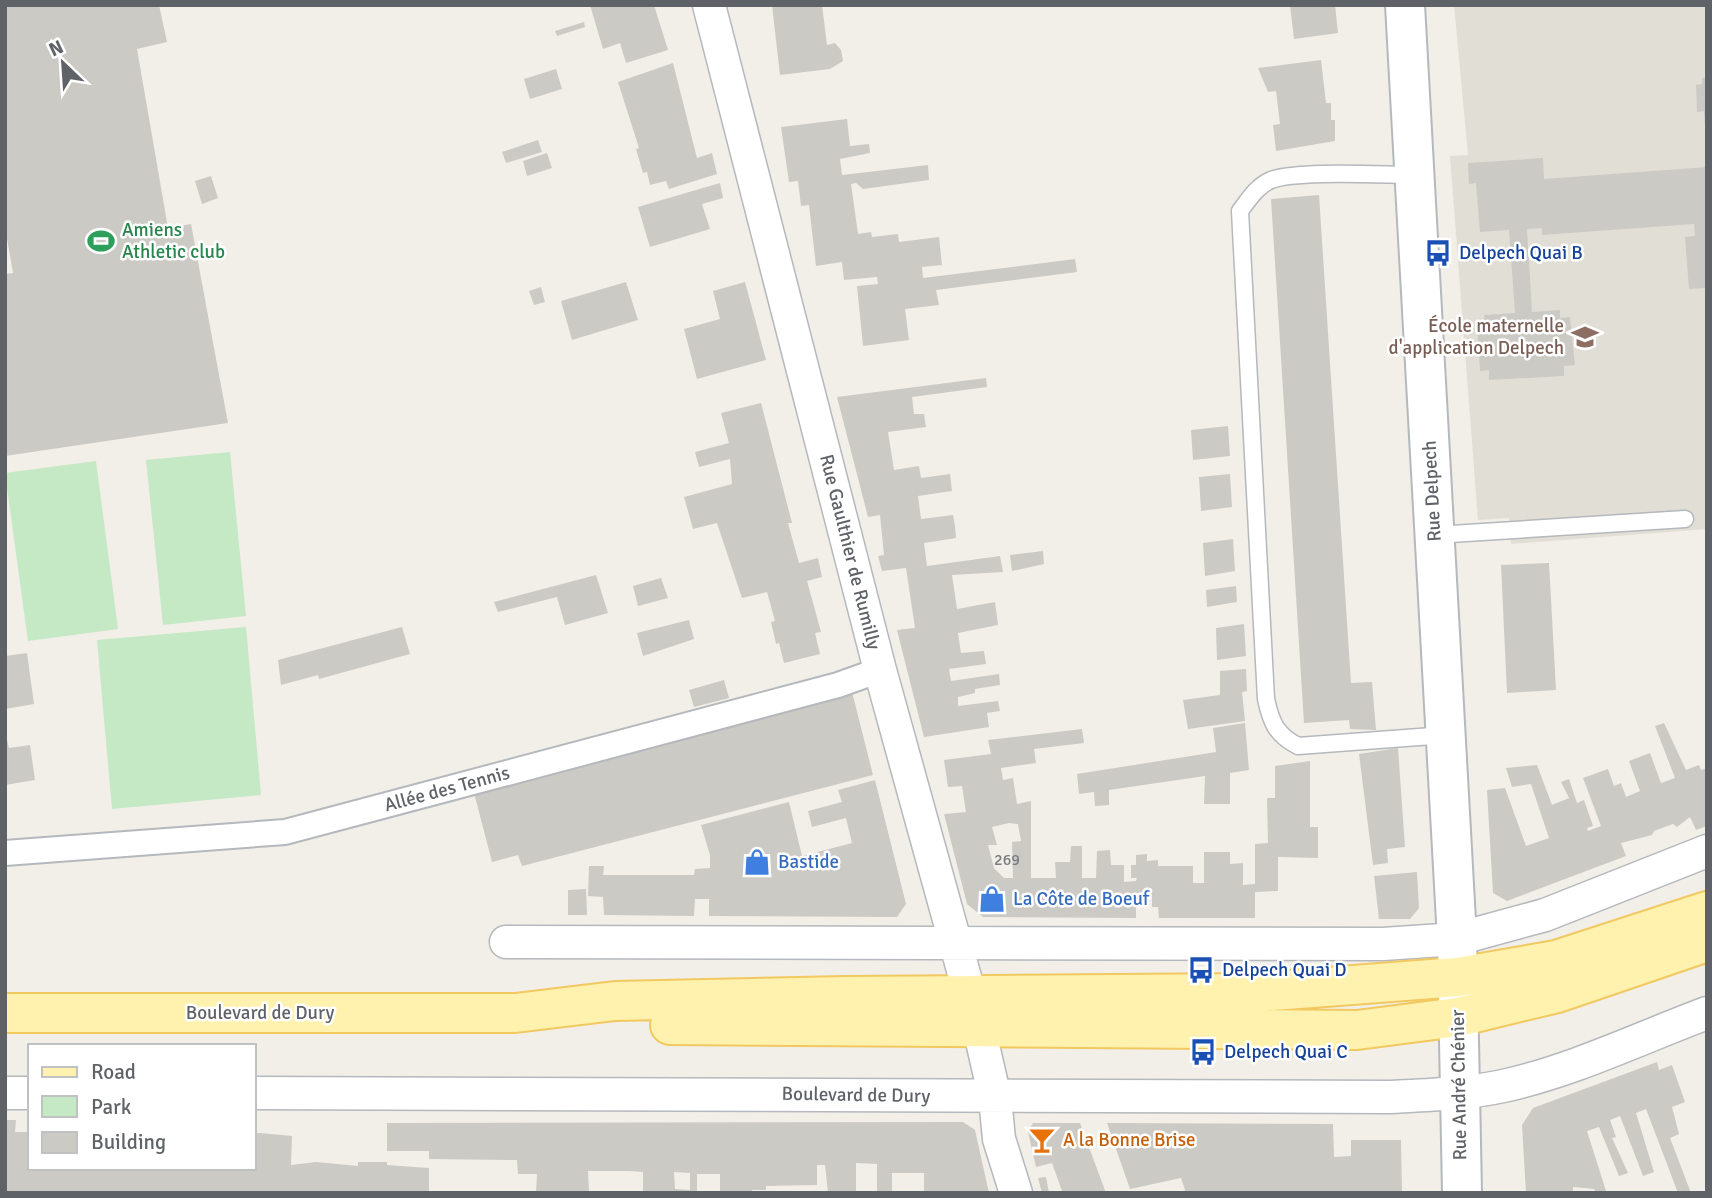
<svg xmlns="http://www.w3.org/2000/svg" width="1712" height="1198" viewBox="0 0 1712 1198" font-family="Signika,sans-serif">
<style>
.education{fill:#e1ded6}
.green{fill:#c5e8c5}
.building{fill:#cccac5;fill-rule:evenodd}
.lines{fill:none;stroke-linecap:round;stroke-linejoin:round}
.service-casing{stroke:#b5b8bc;stroke-width:19}
.pedestrian-casing{stroke:#b5b8bc;stroke-width:28}
.minor-casing{stroke:#b5b8bc;stroke-width:35}
.tertiary-casing{stroke:#b5b8bc;stroke-width:42}
.primary-casing{stroke:#f2c960;stroke-width:42}
.service{stroke:#fff;stroke-width:16}
.pedestrian{stroke:#fff;stroke-width:24}
.minor{stroke:#fff;stroke-width:32}
.tertiary{stroke:#fff;stroke-width:38}
.primary{stroke:#fff2af;stroke-width:38}
.labels{text-anchor:middle;dominant-baseline:central;stroke-width:5;stroke-linejoin:round;paint-order:stroke}
.number-label{font-size:16px;fill:#7a7d7f}
.leisure-label{font-size:19px;fill:#27864d;stroke:#fff;text-anchor:start}
.transit-label{font-size:19px;fill:#164399;stroke:#fff;text-anchor:start}
.education-label{font-size:19px;fill:#785e54;stroke:#fff;text-anchor:end}
.street-label{font-size:19px;fill:#5f6368;stroke:#fff}
.shop-label{font-size:19px;fill:#366cbe;stroke:#fff;text-anchor:start}
.food-label{font-size:19px;fill:#c56008;stroke:#fff;text-anchor:start}
</style>
<rect width="100%" height="100%" fill="#f1efe8"/>
<!-- education -->
<path class="education" d="M1454,5H1707V529L1511,544L1509,518L1478,520L1450,156L1468,155Z"/>
<!-- green -->
<path class="green" d="M230,452L246,616L163,625L146,460Z
M96,461L118,629L28,641L5,473Z
M246,627L261,795L112,809L97,640Z"/>
<!-- building -->
<path class="building" d="M5,5H159L167,42L137,49L168,228L191,224L228,423L5,456V274L13,273L5,227Z
M590,5H654L668,50L626,63L620,43L603,49Z
M772,5H822L827,45L835,43L841,50L843,61L830,69L780,75Z
M1290,5H1335L1338,33L1294,39Z
M584,22L585,27L557,36L555,31Z
M1321,60L1326,103H1331V120H1335V141L1276,151L1273,125L1280,124L1276,91L1268,92L1258,68Z
M673,63L697,158L712,153L717,174L669,189L666,181L650,185L647,172L643,173L636,149L639,148L618,82Z
M556,69L562,89L530,99L524,79Z
M1707,77V126H1705L1704,111L1697,112L1696,85L1702,84V78Z
M847,119L850,146L869,144L870,153L840,159L842,175L928,165L929,180L863,189L856,183L851,184L858,234L871,232L872,237L898,234L899,242L939,237L942,265L922,267L923,278L1075,259L1077,272L936,290L939,305L905,309L909,340L863,346L857,286L878,284L877,277L844,280L842,262L816,266L809,205L801,206L798,181L789,182L781,127Z
M538,140L542,152L506,163L502,152Z
M547,153L552,168L527,176L523,161Z
M1543,158L1544,179L1707,167V288L1689,289L1685,237L1695,236L1694,224L1542,235V228L1527,229L1532,312L1560,310V318L1570,317L1575,365L1564,366V376L1489,380V370L1480,371L1477,324L1485,323L1484,315L1515,313L1509,230L1480,232L1476,183L1469,184L1468,163Z
M211,176L218,198L202,204L195,181Z
M720,183L723,198L702,204L710,229L650,247L638,207Z
M1319,195L1351,683L1372,682L1376,730L1350,729L1349,720L1304,723L1271,199Z
M626,282L638,320L572,340L561,301Z
M745,282L766,360L697,379L684,329L720,319L713,291Z
M541,287L545,302L534,305L529,291Z
M986,378L987,387L912,397L914,414H924L926,427L888,432L894,470L919,466L921,478L950,474L952,491L918,496L921,519L953,515L955,526L956,538L924,543L927,566L1000,556L1003,572L952,575L957,609L995,602L998,625L958,633L961,653L984,651L986,664L949,669L951,681L999,674L1000,685L975,689V693L958,697V706L998,701L1000,711L987,713L989,727L924,737L897,630L915,628L906,568L882,571L878,556L884,555L880,515L868,517L837,397Z
M761,403L792,523H788L799,563L818,558L822,577L807,581L821,632L815,633L820,654L784,663L779,643L776,644L771,622L775,621L767,592L742,598L717,523L693,529L684,497L732,484L730,459L699,467L695,452L729,443L721,413Z
M1228,426L1230,456L1193,460L1191,430Z
M1230,474L1232,507L1201,511L1199,477Z
M1233,539L1235,571L1205,576L1203,543Z
M1043,551L1044,564L1012,571L1010,555Z
M1549,563L1556,690L1507,693L1501,565Z
M596,575L608,613L565,625L557,597L498,612L494,602Z
M661,578L668,598L638,606L633,586Z
M1236,586L1237,602L1207,607L1206,590Z
M689,620L694,639L643,656L637,633Z
M1244,624L1246,656L1217,660L1216,628Z
M402,627L410,654L319,679L318,675L281,685L278,660Z
M27,653L34,704L5,709V656Z
M1246,669L1247,691L1242,692L1245,721L1188,729L1183,700L1220,695V671Z
M724,680L729,698L694,707L689,690Z
M850,684L873,775L522,866L518,855L492,862L472,785Z
M1245,723L1249,770L1230,773V804H1204L1205,776L1109,790V805L1095,806L1094,792L1079,794L1077,774L1216,752L1213,728Z
M1664,723L1686,770L1699,765L1701,770L1707,768V826L1696,830L1690,817L1677,827L1673,824L1654,831L1652,835L1621,843L1626,856L1507,901L1493,893L1487,790L1505,788L1526,846L1549,838L1531,784L1512,787L1506,768L1537,765L1552,805L1569,798L1561,782L1569,779L1577,803L1584,800L1593,826L1587,828L1588,831L1601,826L1583,778L1608,769L1614,786L1621,783L1626,797L1640,791L1629,761L1650,753L1661,783L1675,778L1655,726Z
M1082,729L1084,743L1034,749L1036,763L1001,768L1003,780L1013,778L1017,804L1031,801V878H1056L1055,862H1070L1071,846H1082V878H1096L1097,851L1110,850L1111,865H1124V882L1136,881L1137,878H1131V865H1136V855L1147,854V861L1158,860V866H1193V883H1204V852H1230V864L1243,863V885L1255,884V844L1268,843L1267,798H1275V766L1310,761V827H1318V858L1278,857V891L1255,892V918H1159L1158,907H1152V897L1136,898V918L983,917L967,904L944,814L966,812L962,786L948,787L944,760L991,754L988,740ZM1009,823L1018,824L1021,841L1012,842L1013,878H1004L994,868L988,845H997L992,827Z
M5,732L9,748L30,745L35,780L5,785Z
M1398,748L1405,847L1387,849L1388,863L1373,865L1359,754Z
M875,780L906,904L897,917L709,916V899H695L694,916L604,915L603,897L588,896L589,866H604L603,875H694L695,869L710,868V855L701,825L789,802L802,856L852,843L846,818L812,827L808,811L842,802L838,790Z
M1417,872L1419,908L1410,919H1379L1374,876Z
M586,889L587,915H568V890Z
M1657,1062L1659,1070L1672,1065L1685,1102L1672,1107L1679,1134L1670,1138L1691,1193H1678L1646,1109L1636,1113L1654,1172L1643,1176L1620,1116L1610,1120L1616,1137L1612,1138L1628,1173L1619,1176L1599,1127L1587,1131L1606,1191L1596,1193L1594,1189L1573,1187V1193H1526L1522,1125L1533,1108Z
M5,1120H16L15,1132H30V1168H254V1133H260L292,1136L291,1165L316,1162L358,1166V1162H387V1165L429,1168V1193H5Z
M963,1122L975,1130L989,1193H924V1173H892V1193H877V1164L856,1163V1193H828L825,1165H817V1185L766,1186V1190H752V1193H720V1174H697V1193H643V1172L629,1171H588L589,1193H536L537,1174H518L517,1160L429,1159V1151H387V1123ZM674,1172L690,1173V1190L675,1189Z
M1033,1123H1080L1106,1193H1057L1062,1191L1052,1163L1036,1167L1028,1132Z
M1107,1123L1333,1124L1334,1157L1351,1156V1140H1401L1402,1193H1186L1181,1178L1130,1189Z
M1046,1177L1049,1193H1042L1038,1178Z"/>
<g class="lines">
<defs>
<path id="service" d="M1415,175C1384,175 1296,170 1271,180C1257,186 1249,199 1240,211L1266,699C1271,722 1276,735 1298,746L1446,735
M1435,535L1685,519"/>
<path id="pedestrian" d="M5,853L285,832L838,685L880,670"/>
<path id="minor" d="M709,5L880,670L979,1028L995,1098L999,1139L1016,1193
M506,942L1383,944L1457,939L1545,915L1707,851
M5,1093H30
M254,1093L1390,1097C1428,1095 1466,1094 1503,1086C1572,1071 1640,1038 1707,1013"/>
<path id="tertiary" d="M1405,5L1457,939L1462,1193"/>
<path id="primary" d="M5,1013H515L615,1001L845,996L1246,993L1458,977L1556,960L1707,911
M670,1025L1357,1030L1458,1017L1557,993L1707,942"/>
</defs>
<!-- service casing -->
<use href="#service" class="service-casing"/>
<!-- pedestrian casing -->
<use href="#pedestrian" class="pedestrian-casing"/>
<!-- minor casing -->
<use href="#minor" class="minor-casing"/>
<!-- tertiary casing -->
<use href="#tertiary" class="tertiary-casing"/>
<!-- primary casing -->
<use href="#primary" class="primary-casing"/>
<!-- service -->
<use href="#service" class="service"/>
<!-- pedestrian -->
<use href="#pedestrian" class="pedestrian"/>
<!-- minor -->
<use href="#minor" class="minor"/>
<!-- tertiary -->
<use href="#tertiary" class="tertiary"/>
<!-- primary -->
<use href="#primary" class="primary"/>
</g>
<!-- icons -->
<defs>
<symbol id="stadium-bare" viewBox="-9 -9 18 18"><path d="M0-5a6.5 5 0 1 0 0 10a6.5 5 0 1 0 0-10ZM-3.5-1.8h7v3.6h-7Z" fill="#2e9e5b" stroke="#fff" stroke-width="2.5" paint-order="stroke"/></symbol>
<symbol id="bus-bare" viewBox="-9 -9 18 18"><path d="M-5-6H5V4H4V6H2V4H-2V6H-4V4H-5ZM-3.5-4V0h7V-4ZM-3.5 1.2v1.5H-2V1.2ZM2 1.2v1.5H3.5V1.2Z" fill="#1a4fb4" stroke="#fff" stroke-width="2.5" paint-order="stroke"/></symbol>
<symbol id="school-bare" viewBox="-9 -9 18 18"><path d="M0-5L7-2L0 1L-7-2ZM-4 1L0 2.5L4 1V4Q0 6-4 4Z" fill="#8d6e63" stroke="#fff" stroke-width="2.5" paint-order="stroke"/></symbol>
<symbol id="shop-bare" viewBox="-9 -9 18 18"><path d="M-5-2.5h2.3a2.7 3.5 0 0 1 5.4 0H5L5.5 6h-11ZM-1.5-2.5h3a1.5 2.3 0 0 0-3 0Z" fill="#3f7fe0" stroke="#fff" stroke-width="2.5" paint-order="stroke"/></symbol>
<symbol id="bar-bare" viewBox="-9 -9 18 18"><path d="M-6-5H6L.8 .8V4.5H3.5V6h-7V4.5H-.8V.8Z" fill="#e8710a" stroke="#fff" stroke-width="2.5" paint-order="stroke"/></symbol>
</defs>
<g fill-rule="evenodd">
<use href="#stadium-bare" x="82" y="222" width="38" height="38"/>
<use href="#bus-bare" x="1419" y="234" width="38" height="38"/>
<use href="#school-bare" x="1566" y="318" width="38" height="38"/>
<use href="#shop-bare" x="738" y="843" width="38" height="38"/>
<use href="#shop-bare" x="973" y="880" width="38" height="38"/>
<use href="#bus-bare" x="1182" y="951" width="38" height="38"/>
<use href="#bus-bare" x="1184" y="1033" width="38" height="38"/>
<use href="#bar-bare" x="1023" y="1121" width="38" height="38"/>
</g>
<g class="labels">
<!-- number labels -->
<g class="number-label">
<text x="1007" y="860">269</text>
</g>
<!-- leisure labels -->
<g class="leisure-label">
<text x="122" y="230">Amiens<tspan x="122" dy="22">Athletic club</tspan></text>
</g>
<!-- transit labels -->
<g class="transit-label">
<text x="1459" y="253">Delpech Quai B</text>
<text x="1222" y="970">Delpech Quai D</text>
<text x="1224" y="1052">Delpech Quai C</text>
</g>
<!-- education labels -->
<g class="education-label">
<text x="1564" y="326">École maternelle<tspan x="1564" dy="22">d'application Delpech</tspan></text>
</g>
<!-- street labels -->
<g class="street-label">
<text transform="translate(1432 491) rotate(-93)">Rue Delpech</text>
<text transform="translate(850 552) rotate(76)">Rue Gaulthier de Rumilly</text>
<text transform="translate(447 789) rotate(-15)">Allée des Tennis</text>
<text x="260" y="1013">Boulevard de Dury</text>
<text transform="translate(1459 1085) rotate(-91)">Rue André Chénier</text>
<text transform="translate(856 1095) rotate(1)">Boulevard de Dury</text>
</g>
<!-- shop labels -->
<g class="shop-label">
<text x="778" y="862">Bastide</text>
<text x="1013" y="899">La Côte de Boeuf</text>
</g>
<!-- food labels -->
<g class="food-label">
<text x="1063" y="1140">A la Bonne Brise</text>
</g>
</g>
<!-- border -->
<rect width="1712" height="1198" fill="none" stroke="#5f6368" stroke-width="14"/>
<!-- legend -->
<rect x="28" y="1044" width="228" height="126" fill="#ffffff" stroke="#bfc1c3" stroke-width="2"/>
<rect x="42" y="1067" width="35" height="10" fill="#fff2af" stroke="#bfc1c3" stroke-width="2"/>
<text x="91" y="1079" font-size="21" fill="#5f6368">Road</text>
<rect x="42" y="1096" width="35" height="21" fill="#c5e8c5" stroke="#bfc1c3" stroke-width="2"/>
<text x="91" y="1114" font-size="21" fill="#5f6368">Park</text>
<rect x="42" y="1132" width="35" height="21" fill="#cccac5" stroke="#bfc1c3" stroke-width="2"/>
<text x="91" y="1149" font-size="21" fill="#5f6368">Building</text>
<!-- north arrow -->
<g transform="translate(63 63) rotate(335)" stroke="#ffffff" stroke-width="5" paint-order="stroke">
<path d="M0-5L12 26L0 18L-12 26Z" fill="#5f6368"/>
<text y="-10" font-size="19" font-weight="bold" text-anchor="middle" fill="#5f6368">N</text>
</g>
</svg>
